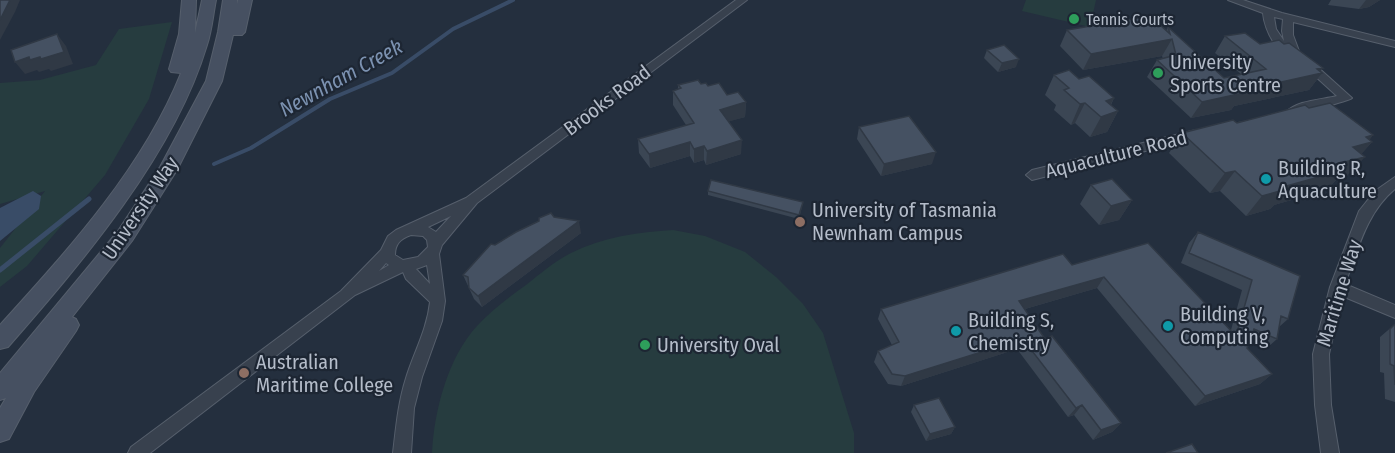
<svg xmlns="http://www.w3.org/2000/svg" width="1395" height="453" viewBox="0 0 1395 453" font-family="'Fira Sans Condensed',sans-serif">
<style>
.green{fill:#263c3f}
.water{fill:#394c67}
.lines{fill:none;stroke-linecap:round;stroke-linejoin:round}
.stream-far1{stroke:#394c67;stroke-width:4}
.stream{stroke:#394c67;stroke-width:5}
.street-casing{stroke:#565f6c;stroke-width:2}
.secondary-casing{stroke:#565f6c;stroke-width:2}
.street{fill:#38414e;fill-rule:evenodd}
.secondary{fill:#465061;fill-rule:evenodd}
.wall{fill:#3b4654}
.shaded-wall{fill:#303945}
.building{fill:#455162;stroke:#303945;stroke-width:1.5}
.leisure-dot{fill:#2e9e5b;stroke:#1d2633;stroke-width:2}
.culture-dot{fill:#0f9aa8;stroke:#1d2633;stroke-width:2}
.education-dot{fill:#8d6e63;stroke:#1d2633;stroke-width:2}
.labels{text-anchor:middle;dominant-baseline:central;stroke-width:4.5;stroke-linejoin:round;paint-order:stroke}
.far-poi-label{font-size:16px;fill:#b4bcc9;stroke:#1d2633;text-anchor:start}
.poi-label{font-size:20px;fill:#b4bcc9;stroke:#1d2633;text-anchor:start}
.street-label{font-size:20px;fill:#b4bcc9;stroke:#1d2633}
.water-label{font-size:21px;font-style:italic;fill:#7c92b1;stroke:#1d2633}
</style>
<rect width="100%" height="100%" fill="#242f3e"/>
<!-- green -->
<path class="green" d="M1026,0H1096L1090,27L1022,11Z
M172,22L149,99L105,175L27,266L0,287V248L45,191L0,204V83L40,80L96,65L119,29Z
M673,230L705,236L745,252L776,277L803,304L823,333L854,433V453H432C434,411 448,357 477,326C492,310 509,297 526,285C540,274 555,261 571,253C603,237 638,232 673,230Z"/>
<!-- water -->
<path class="water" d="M33,191L41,196L39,209L0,241V208Z"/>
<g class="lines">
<!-- stream-far1 -->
<path class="stream-far1" d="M214,164L251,148L330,99L392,73L453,29L513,0"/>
<!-- stream -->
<path class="stream" d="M0,270L89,199"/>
<defs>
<path id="street" d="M736,0H747L477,203L442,245L439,254L445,301L442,321L422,377L414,408L411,453H393C396,428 398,403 406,378C414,352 427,330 430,302L406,279L403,272L355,295L150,453H128L131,447L341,291L381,250L388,236L396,230L466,198ZM451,216L436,232L428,227ZM411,235L423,236L427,240L428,247L418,257L403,260L395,255C395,244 400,239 411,235ZM386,263L389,265L379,271ZM427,265L430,284L416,269Z
M1228,0H1243L1282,13L1395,41V47L1293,22V35L1299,51C1280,65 1264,29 1263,13ZM1274,17L1283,19L1282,31L1284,41L1276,29Z
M1308,61L1312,62L1352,98C1349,101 1291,116 1287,116L1285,113C1297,100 1321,100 1337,96L1304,66V62Z
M1196,130L1202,134L1200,137L1032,180L1026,175L1032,170Z
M1395,177V189C1366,213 1358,250 1345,284L1395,305V318L1342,296L1329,354L1331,405L1339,453H1321L1315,405L1313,354L1330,287L1359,211L1375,191Z"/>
<path id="secondary" d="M182,0H196L195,33L202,0H216C213,15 212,30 207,45C174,155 83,261 8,347L0,349V325C68,250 143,168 181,73L171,72L169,69L179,34Z
M223,0H237V4L238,0H252L245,32L242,35H233L222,81L177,170L132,241L72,317L76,319L79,325L76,331L34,392L9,439L0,442V408L6,398L0,400V373L118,231L160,167L206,81L218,32Z"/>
</defs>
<!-- street casing -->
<use href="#street" class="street-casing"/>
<!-- secondary casing -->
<use href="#secondary" class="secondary-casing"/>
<!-- street -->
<use href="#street" class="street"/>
<!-- secondary -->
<use href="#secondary" class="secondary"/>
</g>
<!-- wall -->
<path class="wall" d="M1331,0H1380L1369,7L1359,9L1328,5Z
M1168,27L1224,78L1241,74L1215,53L1225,36L1260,44L1322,73L1309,90L1234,106L1231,110L1191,118L1147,77L1157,60L1163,59L1162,56L1083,70L1060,46L1067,30L1166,31Z
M987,50L1016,67L998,72L984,58Z
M1054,75L1079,79L1114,98L1111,105L1118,111L1107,132L1090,137L1075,123L1071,125L1054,110L1056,105L1045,95Z
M701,84L708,86L746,102L745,117L729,121L741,154L706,165L704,160L694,163L690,156L650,168L639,153L638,139L686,125L673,105V91L678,89V85Z
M1309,108L1373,135L1369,140L1372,142L1361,154L1346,177L1336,180L1326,190L1274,205L1270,209L1246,216L1220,191L1210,193L1169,153L1182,133Z
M859,127L932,164L881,176L857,139Z
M1091,185L1132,200L1119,220L1099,225L1080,204Z
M708,191L803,202L799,219L708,195Z
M554,217L581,233L482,307L474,299L463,275L495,245Z
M1198,232L1300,276L1288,319L1279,327L1277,339L1266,349L1249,342L1247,348L1272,374L1260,384L1195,406L1097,288L1025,309L1045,339L1121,423L1112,432L1093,440L1074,415L1068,417L1017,349L901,386L888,384L874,362L878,351L892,345L878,319L881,309L1072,265L1231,330L1242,290L1181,263L1189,243Z
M1394,325H1395V402L1385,399L1384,373L1380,372V337Z
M914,405L955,427L951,434L926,441L911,412Z"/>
<!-- shaded-wall -->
<path class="shaded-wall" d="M10,0H20L15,12L0,40V20Z
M1366,0H1380L1369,7L1359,9Z
M57,34L66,46L73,64L51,71L49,69L39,72L37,70L25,74L15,62Z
M1172,39L1162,56L1083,70L1091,54Z
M1019,59L1016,67L998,72L1002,63Z
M1323,68L1318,74L1322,73L1309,90L1234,106L1231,110L1191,118L1202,102Z
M1114,98L1105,115L1118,111L1107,132L1090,137L1101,117L1106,101Z
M746,102L745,117L720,124V110Z
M1085,103L1075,123L1071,125L1080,104Z
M1373,135L1366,144L1372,142L1357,159L1365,157L1346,177L1336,180L1326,190L1274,205L1270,209L1246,216L1262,196L1283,187L1353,147L1366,137Z
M742,140L741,154L706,165L707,151Z
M690,142V156L650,168L649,154Z
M704,146V160L694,163V149Z
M936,152L932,164L881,176L884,164Z
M1235,171L1220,191L1210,193L1225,173Z
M1132,200L1119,220L1099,225L1111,206Z
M579,221L581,233L482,307L478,296Z
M1104,277L1097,288L1014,312L1019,301Z
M1023,339L1017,349L901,386L905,376Z
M1272,374L1260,384L1195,406L1205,396Z
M1082,405L1074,415L1068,417L1076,408Z
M1121,423L1112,432L1093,440L1101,430Z
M955,427L951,434L926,441L930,434Z"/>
<!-- building -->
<path class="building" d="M0,0H10L0,20Z
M1150,16L1170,34L1168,27L1224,78L1266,69L1225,36L1245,33L1260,44L1279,40L1284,44L1289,43L1323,68L1317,69L1322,73L1240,91L1243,93L1202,102L1157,60L1176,55L1172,39L1091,54L1067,30Z
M57,34L64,52L41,59L40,57L30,60L29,57L15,62L11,50Z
M1004,45L1019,59L1002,63L987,50Z
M1069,70L1079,79L1089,76L1114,98L1106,101L1118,111L1101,117L1085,103L1080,104L1064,90L1069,88L1054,75Z
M698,80L701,84L706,83L708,86L719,83L727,95L738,92L746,102L720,110L742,140L707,151L704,146L694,149L690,142L649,154L638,139L694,123L673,91L681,88L678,85Z
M1330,103L1373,135L1366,137L1372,142L1353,147L1365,157L1337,164L1344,170L1283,187L1287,189L1262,196L1235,171L1225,173L1182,133L1233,120L1237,123L1305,105L1309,108Z
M909,116L936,152L884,164L859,127Z
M1112,179L1132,200L1111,206L1091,185Z
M711,180L803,202L799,215L708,191Z
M551,213L554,217L579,221L478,296L469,288L468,277L463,275L491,244L495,245L516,232L539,221V218Z
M1198,232L1300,276L1288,319L1281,316L1277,339L1254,329L1247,348L1272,374L1205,396L1104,277L1019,301L1045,339L1052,336L1121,423L1101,430L1082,405L1076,408L1023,339L905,376L892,374L878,351L899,342L881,309L1063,254L1072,265L1148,243L1236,336L1252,280L1189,253Z
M1394,325H1395V385L1394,366L1390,364V329Z
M939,398L955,427L930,434L914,405Z
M1192,444L1198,453H1166Z"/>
<!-- markers -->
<g class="leisure-dot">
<circle cx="1074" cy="19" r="6"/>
<circle cx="1158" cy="73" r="6"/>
<circle cx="645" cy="345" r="6"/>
</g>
<g class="culture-dot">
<circle cx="1266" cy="179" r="6"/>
<circle cx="1168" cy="326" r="6"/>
<circle cx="956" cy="331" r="6"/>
</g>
<g class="education-dot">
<circle cx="800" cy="222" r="6"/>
<circle cx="244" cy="373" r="6"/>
</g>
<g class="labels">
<!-- far-poi labels -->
<g class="far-poi-label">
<text x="1086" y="19">Tennis Courts</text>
</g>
<!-- poi labels -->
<g class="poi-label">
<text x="1170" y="62">University<tspan x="1170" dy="23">Sports Centre</tspan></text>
<text x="1278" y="168">Building R,<tspan x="1278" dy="23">Aquaculture</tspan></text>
<text x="812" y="210">University of Tasmania<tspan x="812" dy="23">Newnham Campus</tspan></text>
<text x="1180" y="314">Building V,<tspan x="1180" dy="23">Computing</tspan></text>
<text x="968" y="320">Building S,<tspan x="968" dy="23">Chemistry</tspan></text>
<text x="657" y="345">University Oval</text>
<text x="256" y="362">Australian<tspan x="256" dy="23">Maritime College</tspan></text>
</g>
<!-- street labels -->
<g class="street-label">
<text transform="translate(607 100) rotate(-37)">Brooks Road</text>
<text transform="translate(1116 154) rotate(-14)">Aquaculture Road</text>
<text transform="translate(140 208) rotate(-56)">University Way</text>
<text transform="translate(1339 293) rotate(-73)">Maritime Way</text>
</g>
<!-- water labels -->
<g class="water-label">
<text transform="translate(341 78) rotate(-29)">Newnham Creek</text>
</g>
</g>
</svg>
